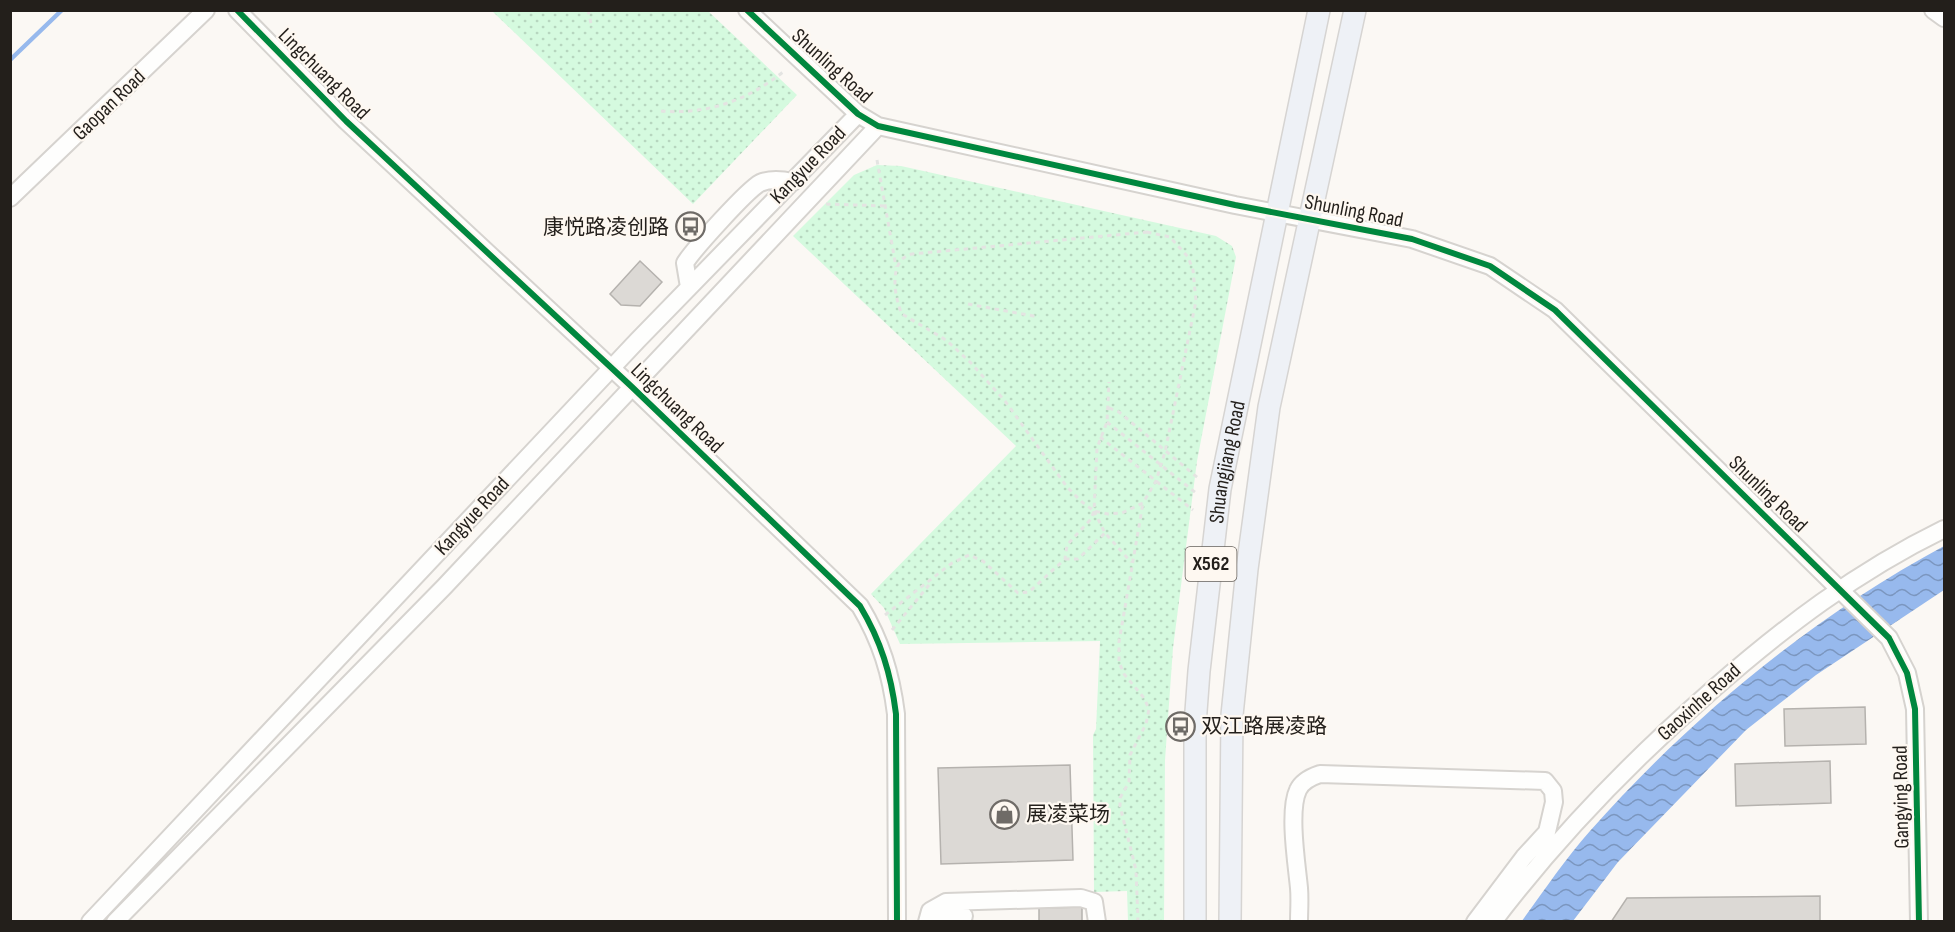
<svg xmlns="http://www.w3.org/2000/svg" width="1955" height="932" viewBox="0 0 1955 932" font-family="'Sofia Sans Condensed','Noto Sans SC',sans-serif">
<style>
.park{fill:url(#park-dots)}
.water{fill:url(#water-waves)}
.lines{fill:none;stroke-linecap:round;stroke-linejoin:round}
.stream{stroke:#97b9ed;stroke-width:4.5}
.building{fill:#dcd9d5;stroke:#b5b2ae;stroke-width:1.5}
.minor-casing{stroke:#d6d3cf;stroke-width:20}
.major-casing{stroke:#d6d4d2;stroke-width:24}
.path{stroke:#e4e4e2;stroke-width:3;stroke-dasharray:4.5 4.5;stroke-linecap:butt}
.minor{stroke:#fefefd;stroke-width:16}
.major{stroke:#eef1f6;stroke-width:21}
.cycleway-casing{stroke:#fef8f1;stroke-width:10}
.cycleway{stroke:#00873e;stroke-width:6}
.labels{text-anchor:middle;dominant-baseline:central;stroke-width:4.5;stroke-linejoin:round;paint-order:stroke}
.shield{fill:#fef8f1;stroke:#65605b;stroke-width:1.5}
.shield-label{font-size:20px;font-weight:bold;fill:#231f1b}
.street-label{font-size:21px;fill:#231f1b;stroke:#fef8f1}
.poi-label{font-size:21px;fill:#231f1b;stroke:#fef8f1;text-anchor:start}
</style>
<defs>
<pattern id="park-dots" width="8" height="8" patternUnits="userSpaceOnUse" patternTransform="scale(1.5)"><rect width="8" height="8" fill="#d5fadf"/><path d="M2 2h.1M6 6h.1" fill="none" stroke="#b7d6bf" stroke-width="1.8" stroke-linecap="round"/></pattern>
<pattern id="water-waves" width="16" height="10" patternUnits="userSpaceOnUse" patternTransform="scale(1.5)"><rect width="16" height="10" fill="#97b9ed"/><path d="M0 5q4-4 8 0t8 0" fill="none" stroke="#7b96bf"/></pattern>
</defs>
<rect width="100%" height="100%" fill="#fbf8f4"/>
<!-- park -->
<path class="park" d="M492,11H708L797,95L693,204Z
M877,165L901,166L1216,236L1232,246L1236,257L1197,461L1173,648L1165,760L1164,921H1128L1127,891L1094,892L1093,735L1096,729L1100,641L900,644L884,608L871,594L1016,446L793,236L854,175Z"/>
<!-- water -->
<path class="water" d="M1944,546V590L1816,675L1746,730L1618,862L1573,921L1521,922C1544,891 1565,859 1590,831C1690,718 1812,617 1944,546Z"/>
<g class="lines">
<!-- stream -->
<path class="stream" d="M10,60L62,10"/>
</g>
<!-- building -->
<path class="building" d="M640,261L662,282L640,306L621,305L610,294Z
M1865,707L1866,744L1785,746L1784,709Z
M1830,761L1831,803L1736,806L1735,764Z
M1070,765L1073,860L941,864L938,768Z
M1820,896V922H1611L1627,898Z
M1082,907V922H1039V908Z"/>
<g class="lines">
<defs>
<path id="minor" d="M237,10L346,121L632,387L860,606C881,641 891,674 896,714L897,922
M747,10L858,114L878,126L1235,205L1412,239L1490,266L1555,310L1889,638L1907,673L1915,709L1919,922
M1933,10L1944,18
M10,198L206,10
M689,287L685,263C693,250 747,190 760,183C769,179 783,180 793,182
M90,922L637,341L858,114
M115,922L444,587L878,126
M927,922L930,911L946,902L1081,898L1094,902L1097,922
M940,922L947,916H964
M1299,922C1299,911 1300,899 1299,888C1297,866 1288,811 1298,790C1302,781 1311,777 1320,774L1545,781L1553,791L1554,802L1547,832L1524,857L1475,922
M1493,922C1558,836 1630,762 1711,691C1784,627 1856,572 1944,529"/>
<g id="major">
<path id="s1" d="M1195,922V725L1199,671L1220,489L1319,10"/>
<path d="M1230,922L1232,715L1247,569L1269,407L1355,10"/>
</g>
</defs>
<!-- minor casing -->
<use href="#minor" class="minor-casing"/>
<!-- major casing -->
<use href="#major" class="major-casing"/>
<!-- path -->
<path class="path" d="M588,10L592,28
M661,111C707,115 748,100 783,72
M877,160L896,267
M826,204L885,206
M1147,232L1170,237L1188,257L1193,270L1196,301L1165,452L1156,481L1143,503L1122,513L1108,514L1094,511L1082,502L1067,487L1005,401L970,362L946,340L902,314C894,297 888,259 912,254Z
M968,304L1039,317
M1109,408L1119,412L1198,478
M1107,422L1196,493
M1100,437L1193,510
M1094,511L1105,533L1131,562
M1065,559H1078L1105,533
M885,615L952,563L969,555L983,561L1018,593L1029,592L1065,559L1067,545L1091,519L1094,511L1097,448L1107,422L1109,382
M892,630L929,585
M1138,922L1136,870L1120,806V798L1129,782L1130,755L1146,724L1149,709L1144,698L1124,674L1119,662V642L1143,503"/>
<!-- minor -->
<use href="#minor" class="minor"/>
<!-- major -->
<use href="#major" class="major"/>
<defs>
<path id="cycleway" d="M237,10L346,121L632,387L860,606C881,641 891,674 896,714L897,922
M747,10L858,114L878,126L1235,205L1412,239L1490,266L1555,310L1889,638L1907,673L1915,709L1919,922"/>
</defs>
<!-- cycleway casing -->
<use href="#cycleway" class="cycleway-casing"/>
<!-- cycleway -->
<use href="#cycleway" class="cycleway"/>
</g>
<!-- icons -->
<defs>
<symbol id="bus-ring" viewBox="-11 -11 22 22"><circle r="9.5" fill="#fef8f1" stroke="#6f6b67" stroke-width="1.5"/><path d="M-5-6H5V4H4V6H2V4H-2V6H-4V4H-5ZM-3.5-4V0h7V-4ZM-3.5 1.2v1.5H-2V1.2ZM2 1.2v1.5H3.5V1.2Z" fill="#6f6b67"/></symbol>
<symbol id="shop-ring" viewBox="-11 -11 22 22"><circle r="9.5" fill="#fef8f1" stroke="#6f6b67" stroke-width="1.5"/><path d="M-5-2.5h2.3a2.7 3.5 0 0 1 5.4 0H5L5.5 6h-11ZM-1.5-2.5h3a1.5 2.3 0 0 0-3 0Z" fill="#6f6b67"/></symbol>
</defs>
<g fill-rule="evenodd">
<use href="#bus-ring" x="674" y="210" width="33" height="33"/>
<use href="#bus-ring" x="1164" y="710" width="33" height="33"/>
<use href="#shop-ring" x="988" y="798" width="33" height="33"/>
</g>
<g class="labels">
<!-- shield labels -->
<rect class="shield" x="1185.5" y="547" width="51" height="34" rx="4.5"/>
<g class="shield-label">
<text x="1211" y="564">X562</text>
</g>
<!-- street labels -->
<g class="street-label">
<text transform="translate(832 66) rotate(42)">Shunling Road</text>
<text transform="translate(324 74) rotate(45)">Lingchuang Road</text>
<text transform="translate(109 105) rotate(-44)">Gaopan Road</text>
<text transform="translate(808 165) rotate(-46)">Kangyue Road</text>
<text transform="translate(1354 211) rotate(11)">Shunling Road</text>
<text transform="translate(677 408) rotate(44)">Lingchuang Road</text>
<text stroke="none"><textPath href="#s1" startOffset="462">Shuangjiang Road</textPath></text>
<text transform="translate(1768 494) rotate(44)">Shunling Road</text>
<text transform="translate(472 516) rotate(-47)">Kangyue Road</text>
<text transform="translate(1699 702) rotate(-42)">Gaoxinhe Road</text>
<text transform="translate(1901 797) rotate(-91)">Gangying Road</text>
</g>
<!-- poi labels -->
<g class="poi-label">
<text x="669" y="227" text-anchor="end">康悦路凌创路</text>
<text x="1201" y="726">双江路展凌路</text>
<text x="1026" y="814">展凌菜场</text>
</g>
</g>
<!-- border -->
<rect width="1955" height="932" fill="none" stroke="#231f1b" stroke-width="24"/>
</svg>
